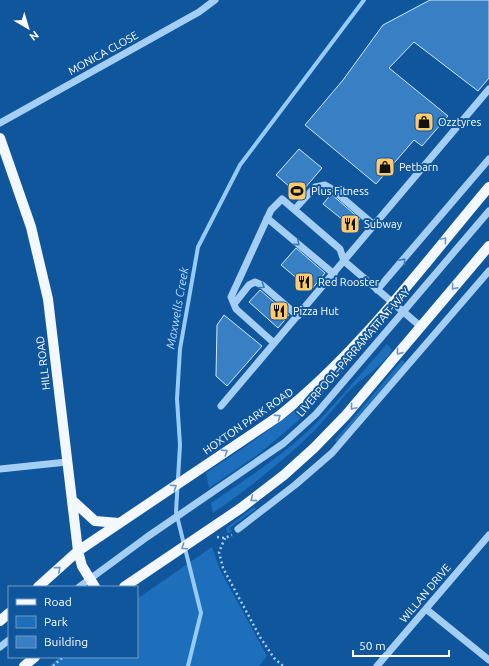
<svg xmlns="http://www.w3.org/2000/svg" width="489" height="666" viewBox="0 0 489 666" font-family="Ubuntu,sans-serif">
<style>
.green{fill:#1e6fbb}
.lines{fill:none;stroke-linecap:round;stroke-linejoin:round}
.stream{stroke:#96caf8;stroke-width:4}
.building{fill:#387fc4;stroke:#cde7fe}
.path{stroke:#a5cef5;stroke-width:2.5;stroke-dasharray:2 3;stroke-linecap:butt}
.minor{stroke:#a5cef5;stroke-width:7}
.major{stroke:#f3f8ff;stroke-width:10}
.oneway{stroke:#6b97c4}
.oneway2{stroke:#3d7ab7}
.labels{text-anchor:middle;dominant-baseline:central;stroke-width:4;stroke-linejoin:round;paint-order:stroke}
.street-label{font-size:11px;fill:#fff;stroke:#10569d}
.poi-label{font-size:11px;fill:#fff;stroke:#10569d;text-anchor:start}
.water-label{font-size:12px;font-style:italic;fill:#b1d8fb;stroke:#10569d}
</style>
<rect width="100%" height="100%" fill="#10569d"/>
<!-- green -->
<path class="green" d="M363,344L365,346L298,421L260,453L209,488L206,473C263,435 320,398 363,344Z
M387,344L392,350C382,367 366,375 352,388C338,402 327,418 313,432C282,462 249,488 213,513L211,503C245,480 279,458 309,430C337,403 361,373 387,344Z
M402,360L405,363L338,443L335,440Z
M254,507L256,509L231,527L230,529L232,532L227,533L226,528Z
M212,547L220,570L267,656L259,666H49L60,657H137V599Z"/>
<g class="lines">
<!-- stream -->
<path class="stream" d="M188,666L201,613L176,512L180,445L177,399L180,349L198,247L240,165L364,0"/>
</g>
<!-- building -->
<path class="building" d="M430,0H489V78L478,91L414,42L389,68L448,116L422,146L414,140L376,184L305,125L343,80L383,25Z
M299,149L322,168L299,195L276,175Z
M331,194L360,219L353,228L323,204Z
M296,248L325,273L311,290L281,265Z
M260,290L289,315L278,328L249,302Z
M224,315L262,346L227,386L216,376L217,325Z"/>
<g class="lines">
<!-- path -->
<path class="path" d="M217,537L225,538L232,535
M225,538L219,552L223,568L260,637L274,658L283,666
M53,666L63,657"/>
<!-- minor -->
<path class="minor" d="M0,123L199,12L215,0
M295,209L315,187L325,185L332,189L374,225
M267,218L334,274
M377,290L489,159
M234,304L249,285L255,282L262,285L298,316
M274,343L236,309L231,297L271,210L282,199L340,249L344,261L420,326
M221,406L489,89
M0,469L67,462
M238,529L295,485L332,453L489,271
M79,587L147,537L284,443L316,414L489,211
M426,609L489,660
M0,647L9,640
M377,666L489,535"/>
<!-- major -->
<path class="major" d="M0,138L31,227L48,299L78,551L82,566L95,587
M72,500L95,521L119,523
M38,587L78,551L279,416C360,352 423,265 489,187
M124,587L241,508L284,475L314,448L346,415L489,246
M0,621L9,613
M24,666L35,657"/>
</g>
<!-- one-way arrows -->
<defs><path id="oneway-chevron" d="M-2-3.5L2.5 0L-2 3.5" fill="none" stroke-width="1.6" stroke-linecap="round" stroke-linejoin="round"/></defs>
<g class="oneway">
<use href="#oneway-chevron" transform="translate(444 240) rotate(-50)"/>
<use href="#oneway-chevron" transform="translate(454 287) rotate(131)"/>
<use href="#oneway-chevron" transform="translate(399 352) rotate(129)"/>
<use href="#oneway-chevron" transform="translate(353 407) rotate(130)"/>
<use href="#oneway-chevron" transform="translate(278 417) rotate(-36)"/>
<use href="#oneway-chevron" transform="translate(225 452) rotate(-33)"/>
<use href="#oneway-chevron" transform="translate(174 487) rotate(-34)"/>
<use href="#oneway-chevron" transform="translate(253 499) rotate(143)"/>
<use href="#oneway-chevron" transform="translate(184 547) rotate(146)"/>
<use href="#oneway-chevron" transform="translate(58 569) rotate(-42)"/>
</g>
<g class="oneway2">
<use href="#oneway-chevron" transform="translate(297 243) rotate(40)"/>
<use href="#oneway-chevron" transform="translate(403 261) rotate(-50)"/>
<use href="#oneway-chevron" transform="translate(262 286) rotate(32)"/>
</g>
<!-- icons -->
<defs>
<symbol id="shop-square" viewBox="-11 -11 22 22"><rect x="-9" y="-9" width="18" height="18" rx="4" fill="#ffca69" stroke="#10569d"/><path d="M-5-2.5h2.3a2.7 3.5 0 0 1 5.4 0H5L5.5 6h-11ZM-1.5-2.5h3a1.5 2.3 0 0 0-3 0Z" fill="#111"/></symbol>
<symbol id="stadium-square" viewBox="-11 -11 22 22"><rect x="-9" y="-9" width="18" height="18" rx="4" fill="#ffca69" stroke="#10569d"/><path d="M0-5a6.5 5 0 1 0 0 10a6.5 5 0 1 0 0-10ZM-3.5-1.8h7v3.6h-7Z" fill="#111"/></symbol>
<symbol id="restaurant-square" viewBox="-11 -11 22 22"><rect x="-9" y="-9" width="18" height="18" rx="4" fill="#ffca69" stroke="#10569d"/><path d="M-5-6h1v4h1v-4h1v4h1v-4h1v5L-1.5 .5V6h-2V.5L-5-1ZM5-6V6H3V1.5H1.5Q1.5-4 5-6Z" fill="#111"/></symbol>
</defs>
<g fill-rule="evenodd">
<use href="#shop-square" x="413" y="111" width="22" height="22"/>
<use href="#shop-square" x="374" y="156" width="22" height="22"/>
<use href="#stadium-square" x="286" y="180" width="22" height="22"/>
<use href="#restaurant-square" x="339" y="213" width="22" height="22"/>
<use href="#restaurant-square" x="293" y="271" width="22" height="22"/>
<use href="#restaurant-square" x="268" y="300" width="22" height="22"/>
</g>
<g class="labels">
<!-- street labels -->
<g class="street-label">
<text transform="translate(103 53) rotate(-29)">MONICA CLOSE</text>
<text transform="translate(353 352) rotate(-49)">LIVERPOOL–PARRAMATTA T-WAY</text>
<text transform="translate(43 363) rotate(-97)">HILL ROAD</text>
<text transform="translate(248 421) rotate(-35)">HOXTON PARK ROAD</text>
<text transform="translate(425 593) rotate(-50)">WILLAN DRIVE</text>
</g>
<!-- poi labels -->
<g class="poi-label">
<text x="438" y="122">Ozztyres</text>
<text x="399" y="167">Petbarn</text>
<text x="311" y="191">Plus Fitness</text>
<text x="364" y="224">Subway</text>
<text x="318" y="282">Red Rooster</text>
<text x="293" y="311">Pizza Hut</text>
</g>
<!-- water labels -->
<g class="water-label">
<text transform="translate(177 308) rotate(-80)">Maxwells Creek</text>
</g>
</g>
<!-- legend -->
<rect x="8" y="586" width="130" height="72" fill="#10569d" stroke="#709ac4"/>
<rect x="16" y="599" width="20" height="6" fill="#f3f8ff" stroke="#709ac4"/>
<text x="44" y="606" font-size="12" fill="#ffffff">Road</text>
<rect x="16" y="616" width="20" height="12" fill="#1e6fbb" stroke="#709ac4"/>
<text x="44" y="626" font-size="12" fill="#ffffff">Park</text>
<rect x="16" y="636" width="20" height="12" fill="#387fc4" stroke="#709ac4"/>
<text x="44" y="646" font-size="12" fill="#ffffff">Building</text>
<!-- north arrow -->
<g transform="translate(28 28) rotate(142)" stroke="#10569d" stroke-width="3" paint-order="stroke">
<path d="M0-3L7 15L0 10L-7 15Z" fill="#ffffff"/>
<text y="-6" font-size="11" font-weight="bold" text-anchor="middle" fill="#ffffff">N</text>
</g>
<!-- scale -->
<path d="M353 650v6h96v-6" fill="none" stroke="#ffffff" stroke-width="2"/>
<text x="359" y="650" font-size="12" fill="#ffffff" stroke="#10569d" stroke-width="3" paint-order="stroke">50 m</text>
</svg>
